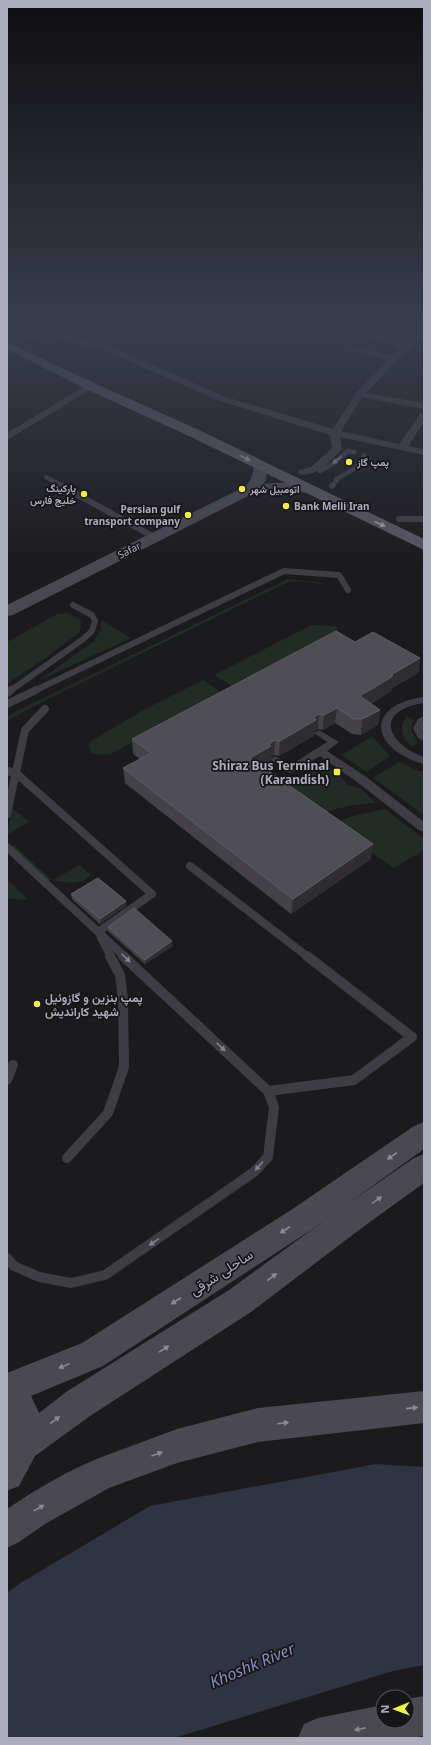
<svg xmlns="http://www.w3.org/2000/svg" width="431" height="1745" viewBox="0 0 431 1745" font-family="'Noto Sans',Vazirmatn,sans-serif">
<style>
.green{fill:#222b26}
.water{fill:#303341}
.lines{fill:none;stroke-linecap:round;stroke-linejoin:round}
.service-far3{stroke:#3f3d44;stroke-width:4.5}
.service-far2{stroke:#3f3d44;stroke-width:6}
.service-far1{stroke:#3f3d44;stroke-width:8}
.service{stroke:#3f3d44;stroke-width:10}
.pedestrian{fill:#3f3d44;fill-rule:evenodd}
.minor{fill:#3f3d44;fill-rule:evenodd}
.secondary{fill:#4a4952;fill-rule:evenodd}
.primary{fill:#595761;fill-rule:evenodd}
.wall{fill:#444248}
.shaded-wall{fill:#2f2d31}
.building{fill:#4f4e54;stroke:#5e5c64}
.oneway{fill:#9d9caa}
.oneway2{fill:#82808c}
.oneway3{fill:#8b8a97}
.poi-dot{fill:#eef23d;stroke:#161518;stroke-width:1.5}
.labels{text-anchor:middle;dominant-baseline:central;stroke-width:3.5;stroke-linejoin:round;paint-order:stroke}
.far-poi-label{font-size:10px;font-weight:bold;fill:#aeadbc;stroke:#161518;text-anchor:start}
.far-street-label{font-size:10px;fill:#aeadbc;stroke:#161518}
.poi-label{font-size:12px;font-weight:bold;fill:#aeadbc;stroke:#161518;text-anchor:end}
.near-street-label{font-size:14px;fill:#aeadbc;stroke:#161518}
.near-water-label{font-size:16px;font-style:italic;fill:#858eb6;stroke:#161518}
</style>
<rect width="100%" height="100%" fill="#1b1a1d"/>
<!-- green -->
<path class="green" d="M288,579L325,583V584L290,581L40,703L9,720L7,724V716Z
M66,613L81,620L80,632L43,660L7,684V642L57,614Z
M101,620L131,638L38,681L94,641L101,630Z
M311,625L337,626L338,636L233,687L214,675Z
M203,680L222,693L109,755L92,754L88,743L145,709Z
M407,716L414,720L411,730L418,743L412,747C401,736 398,729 407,716Z
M372,736L390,756L367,772L341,755Z
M399,762L419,771H424V815L373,778Z
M318,764C331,766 341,773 347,785L360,788L376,803C355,804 337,807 318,816L279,790Z
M12,808L29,822L7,835L11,810Z
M385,809L424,839V850L394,868L331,825L349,817Z
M14,845L52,880L80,865L91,875L83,881L72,883L48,880L9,848Z
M7,879L27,899C21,902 14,897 7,899Z"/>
<!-- water -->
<path class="water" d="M376,1464L424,1467V1665L393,1671L174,1738H7V1593L22,1582L150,1506Z"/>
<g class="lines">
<!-- service-far3 -->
<path class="service-far3" d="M320,471L334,463L348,451L354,452
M46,477L62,486
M332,486L337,480L336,479C346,473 361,468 364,455"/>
<!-- service-far2 -->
<path class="service-far2" d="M60,485L154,537
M332,486L333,485
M399,519H424
M10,691L82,640L92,631L95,621L92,615L73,605
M34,691L284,571L339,575L348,590"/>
<!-- service-far1 -->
<path class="service-far1" d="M7,693L11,690
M7,704L36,690
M7,771L16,773L152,894L98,932
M7,814L25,730L45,709
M7,847L125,957
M190,866L308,957
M101,938L111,957"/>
<!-- service -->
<path class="service" d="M7,1080L13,1065
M268,1091L354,1080L412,1037L307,956
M67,1158L108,1113L124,1067L123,999L120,975L110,956
M7,1258L14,1266L39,1277L71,1283L105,1275L254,1172L268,1157L274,1107L268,1091L123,956"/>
<!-- pedestrian -->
<path class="pedestrian" d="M424,697V703C375,710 385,743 424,757V764C371,750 363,705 424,697Z
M424,716V741L418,738L413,728L418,719Z
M319,730L339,742L327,751L365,776L424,822V832L420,831L357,782L320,756L291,773L287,772L270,759L275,756L291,765L327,742L314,733Z"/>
<!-- minor -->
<path class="minor" d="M402,326H410L415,336L424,334V339L416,342L366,393L424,403V409L362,397L341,431L399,444L421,413L424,412V422L408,446L424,449V455L340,437L342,449L340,451C330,461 316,478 299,474L298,472L299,470L311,467L332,448L330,435L217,400L107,351L54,337H39L20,342L16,340L17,338L39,333H54L113,347L223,396L333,429L357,392L388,360L350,350L349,348L353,346L393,356L401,347L366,338L365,336L369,334L405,343L409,340Z
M90,383L93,384L94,386L93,388L7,440V433Z"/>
<!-- secondary -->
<path class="secondary" d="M261,462L266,463L268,466L266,480L263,484C280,482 296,482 312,486L314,489L312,492L307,493L284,490L254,493L13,615L7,616V605L246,486C254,477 251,472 256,463Z
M424,1122V1149L311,1230L103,1366L31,1396L39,1413L66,1392L229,1290L343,1207L414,1158L424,1154V1183L363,1227L251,1312L90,1416L35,1456L19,1486L7,1491L8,1422L7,1418V1373L82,1343L291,1210L414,1126Z
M424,1391V1423L258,1442L177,1463L109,1488L45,1524L19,1542L7,1548V1509C35,1490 67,1471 99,1458L177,1429L258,1408Z
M424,1696V1736L410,1738H298L304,1724L318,1718L383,1705V1721H407V1699Z"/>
<!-- primary -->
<path class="primary" d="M7,342L94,383L199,430L424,539V550L189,436L86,389L7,349Z"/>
</g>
<!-- wall -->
<path class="wall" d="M355,642L420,658L418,673L392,688L391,691L371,704L380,710L378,725L361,735L352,734L335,723L323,730L318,729L315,731V735L279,756L274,755L271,757L270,761L262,766L371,859L291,914L125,783L123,768L140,759L133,754L132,739Z
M71,894L126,906L100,924L72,899Z
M108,927L173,946L145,964L108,931Z"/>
<!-- shaded-wall -->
<path class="shaded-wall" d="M420,658L418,673L392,688L391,691L358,711L360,696L391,675Z
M337,708L335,723L323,730L324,715Z
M380,710L378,725L361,735L362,719Z
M319,714L318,729L315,731V735L279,756L280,741Z
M275,740L274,755L271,757L270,761L250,774V758Z
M373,844L371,859L291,914L293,899Z
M126,901V906L100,924V919Z
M172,941L173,946L145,964V960Z"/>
<!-- building -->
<path class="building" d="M336,631L355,642L373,632L420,658L391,675L393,676L360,696L380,710L362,719H354L337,708L324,715L319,714L314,717L316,720L280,741L275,740L269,744L271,746L250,758L373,844L293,899L123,768L151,753L132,739Z
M98,878L126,901L100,919L71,894Z
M134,908L172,941L145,960L108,927Z"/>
<!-- one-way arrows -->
<defs><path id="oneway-solid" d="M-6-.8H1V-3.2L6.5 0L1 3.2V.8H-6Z"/></defs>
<g class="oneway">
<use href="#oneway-solid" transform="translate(245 458) rotate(27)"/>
<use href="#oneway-solid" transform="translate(380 524) rotate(26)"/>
</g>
<g class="oneway2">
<use href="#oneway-solid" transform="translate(337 460) rotate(141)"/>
<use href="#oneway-solid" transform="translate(126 958) rotate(43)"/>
<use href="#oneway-solid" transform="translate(221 1047) rotate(43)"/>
<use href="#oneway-solid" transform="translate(259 1166) rotate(131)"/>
<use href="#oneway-solid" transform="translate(154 1242) rotate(145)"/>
</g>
<g class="oneway3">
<use href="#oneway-solid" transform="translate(392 1156) rotate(145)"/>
<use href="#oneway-solid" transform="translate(377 1200) rotate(-35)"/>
<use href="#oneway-solid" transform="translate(285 1230) rotate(147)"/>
<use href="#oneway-solid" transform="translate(272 1277) rotate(-37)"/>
<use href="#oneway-solid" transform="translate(176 1301) rotate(147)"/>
<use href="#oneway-solid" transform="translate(164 1349) rotate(-32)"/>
<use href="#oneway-solid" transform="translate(64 1366) rotate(158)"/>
<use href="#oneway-solid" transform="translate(412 1408) rotate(-6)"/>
<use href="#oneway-solid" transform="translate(55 1420) rotate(-37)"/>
<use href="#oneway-solid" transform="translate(283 1423) rotate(-7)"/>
<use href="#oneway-solid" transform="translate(157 1454) rotate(-20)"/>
<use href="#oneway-solid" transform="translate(39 1508) rotate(-29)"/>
<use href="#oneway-solid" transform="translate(360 1729) rotate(168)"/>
</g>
<!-- sky -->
<linearGradient id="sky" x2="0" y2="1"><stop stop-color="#0f0e10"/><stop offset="0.57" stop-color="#393e4c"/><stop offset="1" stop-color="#393e4c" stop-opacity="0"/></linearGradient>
<rect width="431" height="571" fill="url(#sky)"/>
<!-- markers -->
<g class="poi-dot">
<circle cx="349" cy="462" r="4"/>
<circle cx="242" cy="489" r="4"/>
<circle cx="84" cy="494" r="4"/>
<circle cx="286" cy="506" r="4"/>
<circle cx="188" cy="515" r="4"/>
<rect x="333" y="768" width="8" height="8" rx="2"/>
<circle cx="37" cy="1004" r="4"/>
</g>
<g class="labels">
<!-- far-poi labels -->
<g class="far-poi-label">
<text x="357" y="462">پمپ گاز</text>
<text x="76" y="488" text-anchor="end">پارکینگ<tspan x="76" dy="12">خلیج فارس</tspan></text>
<text x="250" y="489">اتومبیل شهر</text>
<text x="294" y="506">Bank Melli Iran</text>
<text x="180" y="509" text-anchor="end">Persian gulf<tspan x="180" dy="12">transport company</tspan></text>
</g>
<!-- far-street labels -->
<g class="far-street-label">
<text transform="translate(129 550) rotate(-27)">Safar</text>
</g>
<!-- poi labels -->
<g class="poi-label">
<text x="329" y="765">Shiraz Bus Terminal<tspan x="329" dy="14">(Karandish)</tspan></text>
<text x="45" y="997" text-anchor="start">پمپ بنزین و گازوئیل<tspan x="45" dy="14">شهید کاراندیش</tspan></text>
</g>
<!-- near-street labels -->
<g class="near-street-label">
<text transform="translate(221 1272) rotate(-33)">ساحلی شرقی</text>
</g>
<!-- near-water labels -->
<g class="near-water-label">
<text transform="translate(252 1665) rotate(-23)">Khoshk River</text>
</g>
</g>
<!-- border -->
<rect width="431" height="1745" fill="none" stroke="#aeadbc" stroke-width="16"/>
<!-- north arrow -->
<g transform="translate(395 1709) rotate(269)"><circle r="19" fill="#161518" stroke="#53525a"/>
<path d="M0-3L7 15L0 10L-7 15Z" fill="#eef23d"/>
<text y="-6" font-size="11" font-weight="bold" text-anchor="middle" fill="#aeadbc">N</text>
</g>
</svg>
